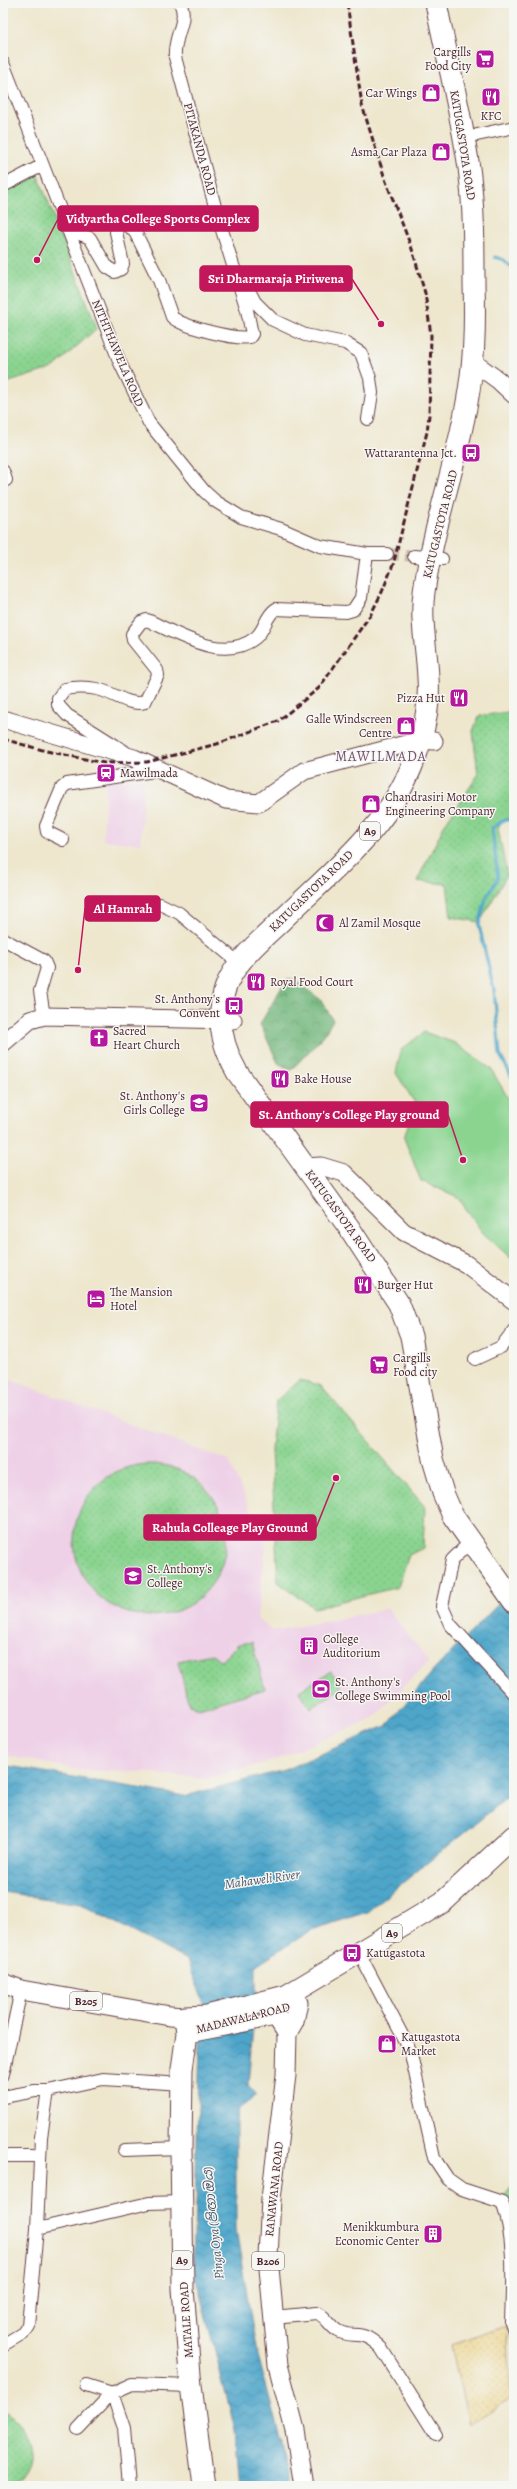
<svg xmlns="http://www.w3.org/2000/svg" width="517" height="2489" viewBox="0 0 517 2489" font-family="Alegreya,'Noto Sans Sinhala',serif">
<style>
.built{fill:#eed0e7}
.grass{fill:url(#grass-dots);stroke:#6a7a5e}
.forest{fill:url(#forest-crowns);stroke:#5c6a52}
.sand{fill:url(#sand-dots);stroke:#9c7c64}
.garden{fill:#8ad490;stroke:#6a7a5e}
.water{fill:url(#water-waves);stroke:#4c627a}
.lines{fill:none;stroke-linecap:round;stroke-linejoin:round}
.stream{stroke:#4da6ca;stroke-width:3}
.street-tunnel{stroke:#cdbfad;stroke-width:12;stroke-dasharray:12 6;stroke-linecap:butt}
.street-casing{stroke:#633d43;stroke-width:14}
.secondary-casing{stroke:#633d43;stroke-width:19}
.primary-casing{stroke:#633d43;stroke-width:21}
.highway-casing{stroke:#633d43;stroke-width:23}
.street{stroke:#fff;stroke-width:12}
.secondary{stroke:#fff;stroke-width:17}
.primary{stroke:#fff;stroke-width:19}
.highway{stroke:#fff;stroke-width:21}
.rail{stroke:#4a1f2b;stroke-width:3;stroke-dasharray:6 3;stroke-linecap:butt}
.labels{text-anchor:middle;dominant-baseline:central;stroke-width:3;stroke-linejoin:round;paint-order:stroke}
.shield{fill:#f6f6f2;stroke:#7e6067;stroke-width:1}
.shield-label{font-size:11px;font-weight:bold;fill:#4a1f2b}
.poi-label{font-size:12px;fill:#4a1f2b;stroke:#f6f6f2;text-anchor:start}
.street-label{font-size:12px;fill:#4a1f2b;stroke:#f6f6f2}
.water-label{font-size:13px;font-style:italic;fill:#4b556b;stroke:#f6f6f2}
.quarter-label{font-size:14px;letter-spacing:1px;fill:#765274;stroke:#f6f6f2}
.leader{fill:none;stroke:#c2185b;stroke-width:1.5}
.callout-dot{fill:#c2185b;stroke:#f6f6f2;stroke-width:1.5}
.callout{fill:#c2185b;stroke:#c2185b;stroke-width:1.5}
.callout-label{font-size:13px;text-anchor:middle;font-weight:bold;fill:#fff}
</style>
<defs>
<pattern id="grass-dots" width="8" height="8" patternUnits="userSpaceOnUse"><rect width="8" height="8" fill="#8ad490"/><path d="M2 2h.1M6 6h.1" fill="none" stroke="#79b67c" stroke-width="1.8" stroke-linecap="round"/></pattern>
<pattern id="forest-crowns" width="20" height="18" patternUnits="userSpaceOnUse"><rect width="20" height="18" fill="#6fb67a"/><path d="M2 6a3 3 0 1 1 6 0M12 15a3 3 0 1 1 6 0" fill="none" stroke="#5d9364"/></pattern>
<pattern id="sand-dots" width="8" height="8" patternUnits="userSpaceOnUse"><rect width="8" height="8" fill="#eeda9e"/><path d="M2 2h.1M6 6h.1" fill="none" stroke="#cebb88" stroke-width="1.8" stroke-linecap="round"/></pattern>
<pattern id="water-waves" width="16" height="10" patternUnits="userSpaceOnUse"><rect width="16" height="10" fill="#4da6ca"/><path d="M0 5q4-4 8 0t8 0" fill="none" stroke="#4287a4"/></pattern>
</defs>
<rect width="100%" height="100%" fill="#f6f6f2"/>
<filter id="ink" filterUnits="userSpaceOnUse"><feTurbulence type="fractalNoise" baseFrequency=".025" numOctaves="2"/><feDisplacementMap in="SourceGraphic" scale="8" xChannelSelector="R" yChannelSelector="G"/><feConvolveMatrix kernelMatrix="1 2 1 2 8 2 1 2 1" color-interpolation-filters="sRGB"/></filter>
<filter id="wash" filterUnits="userSpaceOnUse"><feTurbulence type="fractalNoise" baseFrequency=".012" numOctaves="4" result="noise"/><feDisplacementMap in="SourceGraphic" scale="16" xChannelSelector="R" yChannelSelector="G"/><feGaussianBlur stdDeviation="0.9" result="paint"/><feColorMatrix in="noise" values="0 0 0 0 0 0 0 0 0 0 0 0 0 0 0 0 0 1.4 0 .05"/><feComposite in="paint" operator="in"/></filter>
<g filter="url(#wash)">
<rect width="100%" height="100%" fill="#eee7ce"/>
<!-- built -->
<path class="built" d="M106,780H144L140,844L103,840Z
M3,1377L229,1461L266,1545L257,1618L272,1631L344,1618L387,1608L429,1661L373,1718L275,1760L204,1779L142,1772L80,1770L3,1755Z"/>
<!-- grass -->
<path class="grass" d="M37,173L97,328L53,368L3,384V191Z
M514,711V819L502,821L498,828L507,875L480,922L451,917L447,884L417,881L445,824L478,775L473,731L479,716Z
M300,1380L320,1385L425,1507L423,1548L409,1555L398,1587L314,1608L278,1582L271,1450L276,1401Z
M74 1540a76 76 0 1 1 152 0a76 76 0 1 1-152 0Z
M252,1642L265,1689L199,1708L189,1705L178,1661L212,1654L221,1661L238,1644Z
M514,2184V2227L513,2214L502,2199Z
M3,2410C23,2422 43,2456 25,2476C19,2482 11,2486 3,2486Z"/>
<!-- forest -->
<path class="forest" d="M293,979L321,1000L333,1020L322,1038L291,1070L278,1063L260,1024L286,980Z"/>
<!-- sand -->
<path class="sand" d="M506,2326L511,2399L469,2425L451,2345Z"/>
<!-- garden -->
<path class="garden" d="M424,1032L455,1043L491,1069L514,1108V1261L482,1232L458,1197L421,1181L404,1138L415,1103L396,1073L401,1050Z
M331,1671L342,1688L311,1708L299,1691Z"/>
<!-- water -->
<path class="water" d="M514,1588V1792L367,1912L312,1930L256,1965V1993L248,2085L257,2095L239,2109L236,2121V2229L256,2348L285,2457L287,2486H240L235,2429L193,2267L200,2044L205,2006L187,1960L80,1904L3,1892V1765L185,1796L284,1770L386,1726L434,1670Z"/>
<g class="lines">
<!-- stream -->
<path class="stream" d="M495,257L504,260L514,269
M514,819L502,821L492,828L498,878L486,898L479,925L494,990L500,1055L514,1081"/>
</g>
</g>
<g filter="url(#ink)">
<g class="lines">
<!-- street-tunnel -->
<path class="street-tunnel" d="M387,554L414,556"/>
<defs>
<path id="street" d="M3,63L120,363L149,423L204,491L215,501L241,517L281,529L320,546L367,554H387
M477,135L514,127
M3,186L41,166
M67,229L90,238L107,267L115,272L121,269L123,264L116,232L118,226L123,223L134,230L159,280L172,317C183,327 236,340 250,337L252,334L247,310L217,214L175,57C173,36 189,20 180,3
M244,281L255,302L273,320L305,335L345,343L361,353L370,378L372,393L368,419
M3,471L6,480
M414,556L442,559
M124,751L67,715L58,705V698L65,689C75,687 87,687 97,689C113,692 129,707 145,702L158,675L157,670L133,640L132,634L141,622L147,620C179,634 223,663 255,638C265,631 265,616 276,609L346,612L353,610L361,598L367,554
M63,840L47,832L46,826L62,788L67,784L161,770
M160,904L179,913L240,964
M3,939L44,961L47,968L40,991L44,1016
M475,1359L501,1347L514,1330
M471,1541L452,1560L442,1606L450,1624L514,1694
M359,1953L410,2050L434,2158L448,2179L462,2189L502,2202C516,2240 512,2283 511,2323L514,2331
M186,2037L278,2019
M3,2074L21,1990
M48,2091L41,2137L37,2229L149,2203L182,2202
M3,2097L35,2091H48L103,2079L183,2084
M124,2150L181,2148
M3,2156H40
M273,2317L316,2313C326,2315 329,2326 338,2331C355,2340 360,2327 381,2348L436,2435
M3,2345L23,2333L28,2325L37,2229
M86,2385L112,2393L124,2428L129,2486
M78,2429L112,2393L132,2384L191,2386"/>
<path id="secondary" d="M473,362L498,380L514,395
M3,719L134,758L226,800L259,803L304,771L421,740L434,741
M3,1043L30,1020L44,1016L233,1020
M305,1167L321,1166L344,1173L404,1232L466,1264L514,1301"/>
<path id="primary" d="M3,1983L21,1990L170,2016L185,2017
M298,2003L294,2021L287,2033L286,2075L271,2199L268,2257L278,2365L295,2430L304,2486
M273,2011L287,2033"/>
<path id="highway" d="M436,3C447,58 461,113 469,168C474,206 474,245 474,284C475,315 475,346 471,376C462,450 434,519 424,592C420,621 427,649 428,678C430,705 424,733 415,758C391,826 330,873 280,922C260,941 234,962 225,989C216,1018 222,1046 237,1072L350,1229L399,1304L411,1336L433,1459L443,1493L453,1516L514,1602
M204,2486L191,2386L183,2289L181,2148L182,2069L187,2033L185,2017L207,2016L286,1996L443,1902L514,1836"/>
</defs>
<!-- street casing -->
<use href="#street" class="street-casing"/>
<!-- secondary casing -->
<use href="#secondary" class="secondary-casing"/>
<!-- primary casing -->
<use href="#primary" class="primary-casing"/>
<!-- highway casing -->
<use href="#highway" class="highway-casing"/>
<!-- street -->
<use href="#street" class="street"/>
<!-- secondary -->
<use href="#secondary" class="secondary"/>
<!-- primary -->
<use href="#primary" class="primary"/>
<!-- highway -->
<use href="#highway" class="highway"/>
<!-- rail -->
<path class="rail" d="M3,739L46,751L104,763L147,762L217,744L278,721L319,688L371,614L382,592L393,565L427,432L429,415L431,335L425,293L412,249L385,179L362,105L347,3"/>
</g>
</g>
<!-- icons -->
<defs>
<symbol id="supermarket-square" viewBox="-11 -11 22 22"><rect x="-9" y="-9" width="18" height="18" rx="4" fill="#b5179e" stroke="#f6f6f2"/><path d="M-6-5.5h2.5l.6 2H6L4.5 2H-2.5L-4.4-4H-6ZM-1.5 3.2a1.3 1.3 0 1 0 .1 0ZM3 3.2a1.3 1.3 0 1 0 .1 0Z" fill="#fff"/></symbol>
<symbol id="shop-square" viewBox="-11 -11 22 22"><rect x="-9" y="-9" width="18" height="18" rx="4" fill="#b5179e" stroke="#f6f6f2"/><path d="M-5-2.5h2.3a2.7 3.5 0 0 1 5.4 0H5L5.5 6h-11ZM-1.5-2.5h3a1.5 2.3 0 0 0-3 0Z" fill="#fff"/></symbol>
<symbol id="restaurant-square" viewBox="-11 -11 22 22"><rect x="-9" y="-9" width="18" height="18" rx="4" fill="#b5179e" stroke="#f6f6f2"/><path d="M-5-6h1v4h1v-4h1v4h1v-4h1v5L-1.5 .5V6h-2V.5L-5-1ZM5-6V6H3V1.5H1.5Q1.5-4 5-6Z" fill="#fff"/></symbol>
<symbol id="bus-square" viewBox="-11 -11 22 22"><rect x="-9" y="-9" width="18" height="18" rx="4" fill="#b5179e" stroke="#f6f6f2"/><path d="M-5-6H5V4H4V6H2V4H-2V6H-4V4H-5ZM-3.5-4V0h7V-4ZM-3.5 1.2v1.5H-2V1.2ZM2 1.2v1.5H3.5V1.2Z" fill="#fff"/></symbol>
<symbol id="station-square" viewBox="-11 -11 22 22"><rect x="-9" y="-9" width="18" height="18" rx="4" fill="#b5179e" stroke="#f6f6f2"/><path d="M-3-6H3Q5-6 5-4V2Q5 4 3 4L4.5 6H3L1.5 4h-3L-3 6H-4.5L-3 4Q-5 4-5 2V-4Q-5-6-3-6ZM-3.5-4v3h7v-3ZM-3.5 1v1.5H-2V1ZM2 1v1.5H3.5V1Z" fill="#fff"/></symbol>
<symbol id="mosque-square" viewBox="-11 -11 22 22"><rect x="-9" y="-9" width="18" height="18" rx="4" fill="#b5179e" stroke="#f6f6f2"/><path d="M3.5-4.9A6 6 0 1 0 3.5 4.9A5 5 0 1 1 3.5-4.9Z" fill="#fff"/></symbol>
<symbol id="church-square" viewBox="-11 -11 22 22"><rect x="-9" y="-9" width="18" height="18" rx="4" fill="#b5179e" stroke="#f6f6f2"/><path d="M-1.2-6h2.4v3.5h3.3v2.4h-3.3V6h-2.4V-.1h-3.3v-2.4h3.3Z" fill="#fff"/></symbol>
<symbol id="school-square" viewBox="-11 -11 22 22"><rect x="-9" y="-9" width="18" height="18" rx="4" fill="#b5179e" stroke="#f6f6f2"/><path d="M0-5L7-2L0 1L-7-2ZM-4 1L0 2.5L4 1V4Q0 6-4 4Z" fill="#fff"/></symbol>
<symbol id="hotel-square" viewBox="-11 -11 22 22"><rect x="-9" y="-9" width="18" height="18" rx="4" fill="#b5179e" stroke="#f6f6f2"/><path d="M-6-4.5h1.5V1H6V5H4.5V3h-9V5H-6ZM-4 0a1.8 1.8 0 1 1 3.6 0ZM.5 0V-2.5h3Q6-2.5 6 0Z" fill="#fff"/></symbol>
<symbol id="building-square" viewBox="-11 -11 22 22"><rect x="-9" y="-9" width="18" height="18" rx="4" fill="#b5179e" stroke="#f6f6f2"/><path d="M-4-6H4V6H1V3H-1V6H-4ZM-2.5-4.3h1.7v1.8h-1.7ZM.8-4.3h1.7v1.8H.8ZM-2.5-1h1.7V.8h-1.7ZM.8-1h1.7V.8H.8Z" fill="#fff"/></symbol>
<symbol id="stadium-square" viewBox="-11 -11 22 22"><rect x="-9" y="-9" width="18" height="18" rx="4" fill="#b5179e" stroke="#f6f6f2"/><path d="M0-5a6.5 5 0 1 0 0 10a6.5 5 0 1 0 0-10ZM-3.5-1.8h7v3.6h-7Z" fill="#fff"/></symbol>
</defs>
<g fill-rule="evenodd">
<use href="#supermarket-square" x="474" y="48" width="22" height="22"/>
<use href="#shop-square" x="420" y="82" width="22" height="22"/>
<use href="#restaurant-square" x="480" y="86" width="22" height="22"/>
<use href="#shop-square" x="430" y="141" width="22" height="22"/>
<use href="#bus-square" x="460" y="442" width="22" height="22"/>
<use href="#restaurant-square" x="448" y="687" width="22" height="22"/>
<use href="#shop-square" x="395" y="715" width="22" height="22"/>
<use href="#station-square" x="95" y="762" width="22" height="22"/>
<use href="#shop-square" x="360" y="793" width="22" height="22"/>
<use href="#mosque-square" x="314" y="912" width="22" height="22"/>
<use href="#restaurant-square" x="245" y="971" width="22" height="22"/>
<use href="#bus-square" x="223" y="995" width="22" height="22"/>
<use href="#church-square" x="88" y="1027" width="22" height="22"/>
<use href="#restaurant-square" x="269" y="1068" width="22" height="22"/>
<use href="#school-square" x="188" y="1092" width="22" height="22"/>
<use href="#restaurant-square" x="352" y="1274" width="22" height="22"/>
<use href="#hotel-square" x="85" y="1288" width="22" height="22"/>
<use href="#supermarket-square" x="368" y="1354" width="22" height="22"/>
<use href="#school-square" x="122" y="1565" width="22" height="22"/>
<use href="#building-square" x="298" y="1635" width="22" height="22"/>
<use href="#stadium-square" x="310" y="1678" width="22" height="22"/>
<use href="#bus-square" x="341" y="1942" width="22" height="22"/>
<use href="#shop-square" x="376" y="2033" width="22" height="22"/>
<use href="#building-square" x="422" y="2223" width="22" height="22"/>
</g>
<g class="labels">
<!-- shield labels -->
<g class="shield">
<rect x="360" y="822" width="20" height="18" rx="3"/>
<rect x="382" y="1924" width="20" height="18" rx="3"/>
<rect x="70" y="1992" width="32" height="18" rx="3"/>
<rect x="172" y="2251" width="20" height="18" rx="3"/>
<rect x="252" y="2252" width="32" height="18" rx="3"/>
</g>
<g class="shield-label">
<text x="370" y="831">A9</text>
<text x="392" y="1933">A9</text>
<text x="86" y="2001">B205</text>
<text x="182" y="2260">A9</text>
<text x="268" y="2261">B206</text>
</g>
<!-- poi labels -->
<g class="poi-label">
<text x="471" y="52" text-anchor="end">Cargills<tspan x="471" dy="14">Food City</tspan></text>
<text x="417" y="93" text-anchor="end">Car Wings</text>
<text x="491" y="116" text-anchor="middle">KFC</text>
<text x="427" y="152" text-anchor="end">Asma Car Plaza</text>
<text x="457" y="453" text-anchor="end">Wattarantenna Jct.</text>
<text x="445" y="698" text-anchor="end">Pizza Hut</text>
<text x="392" y="719" text-anchor="end">Galle Windscreen<tspan x="392" dy="14">Centre</tspan></text>
<text x="120" y="773">Mawilmada</text>
<text x="385" y="797">Chandrasiri Motor<tspan x="385" dy="14">Engineering Company</tspan></text>
<text x="339" y="923">Al Zamil Mosque</text>
<text x="270" y="982">Royal Food Court</text>
<text x="220" y="999" text-anchor="end">St. Anthony's<tspan x="220" dy="14">Convent</tspan></text>
<text x="113" y="1031">Sacred<tspan x="113" dy="14">Heart Church</tspan></text>
<text x="294" y="1079">Bake House</text>
<text x="185" y="1096" text-anchor="end">St. Anthony's<tspan x="185" dy="14">Girls College</tspan></text>
<text x="377" y="1285">Burger Hut</text>
<text x="110" y="1292">The Mansion<tspan x="110" dy="14">Hotel</tspan></text>
<text x="393" y="1358">Cargills<tspan x="393" dy="14">Food city</tspan></text>
<text x="147" y="1569">St. Anthony's<tspan x="147" dy="14">College</tspan></text>
<text x="323" y="1639">College<tspan x="323" dy="14">Auditorium</tspan></text>
<text x="335" y="1682">St. Anthony's<tspan x="335" dy="14">College Swimming Pool</tspan></text>
<text x="366" y="1953">Katugastota</text>
<text x="401" y="2037">Katugastota<tspan x="401" dy="14">Market</tspan></text>
<text x="419" y="2227" text-anchor="end">Menikkumbura<tspan x="419" dy="14">Economic Center</tspan></text>
</g>
<!-- street labels -->
<g class="street-label">
<text transform="translate(463 145) rotate(81)">KATUGASTOTA ROAD</text>
<text transform="translate(200 149) rotate(75)">PITAKANDA ROAD</text>
<text transform="translate(118 353) rotate(67)">NITHTHAWELA ROAD</text>
<text transform="translate(440 524) rotate(-76)">KATUGASTOTA ROAD</text>
<text transform="translate(311 891) rotate(-44)">KATUGASTOTA ROAD</text>
<text transform="translate(341 1216) rotate(54)">KATUGASTOTA ROAD</text>
<text transform="translate(243 2018) rotate(-14)">MADAWALA ROAD</text>
<text transform="translate(274 2189) rotate(-84)">RANAWANA ROAD</text>
<text transform="translate(186 2320) rotate(-94)">MATALE ROAD</text>
</g>
<!-- water labels -->
<g class="water-label">
<text transform="translate(262 1879) rotate(-8)">Mahaweli River</text>
<text transform="translate(213 2223) rotate(-96)">Pinga Oya (පිඟා ඔය)</text>
</g>
<!-- quarter labels -->
<g class="quarter-label">
<text x="381" y="756">MAWILMADA</text>
</g>
</g>
<!-- callouts -->
<path class="leader" d="M37 260L58 219M381 324L352 279M78 970L85 908M463 1160L448 1115M336 1478L316 1528"/>
<g class="callout-dot">
<circle cx="37" cy="260" r="4"/>
<circle cx="381" cy="324" r="4"/>
<circle cx="78" cy="970" r="4"/>
<circle cx="463" cy="1160" r="4"/>
<circle cx="336" cy="1478" r="4"/>
</g>
<g class="callout">
<rect x="58" y="206" width="200" height="25" rx="4"/>
<rect x="200" y="266" width="152" height="25" rx="4"/>
<rect x="85" y="896" width="75" height="25" rx="4"/>
<rect x="251" y="1102" width="197" height="25" rx="4"/>
<rect x="144" y="1515" width="172" height="25" rx="4"/>
</g>
<g class="callout-label">
<text x="158" y="223">Vidyartha College Sports Complex</text>
<text x="276" y="283">Sri Dharmaraja Piriwena</text>
<text x="123" y="913">Al Hamrah</text>
<text x="349" y="1119">St. Anthony's College Play ground</text>
<text x="230" y="1532">Rahula Colleage Play Ground</text>
</g>
<!-- margin -->
<rect width="517" height="2489" fill="none" stroke="#f6f6f2" stroke-width="16"/>
</svg>
